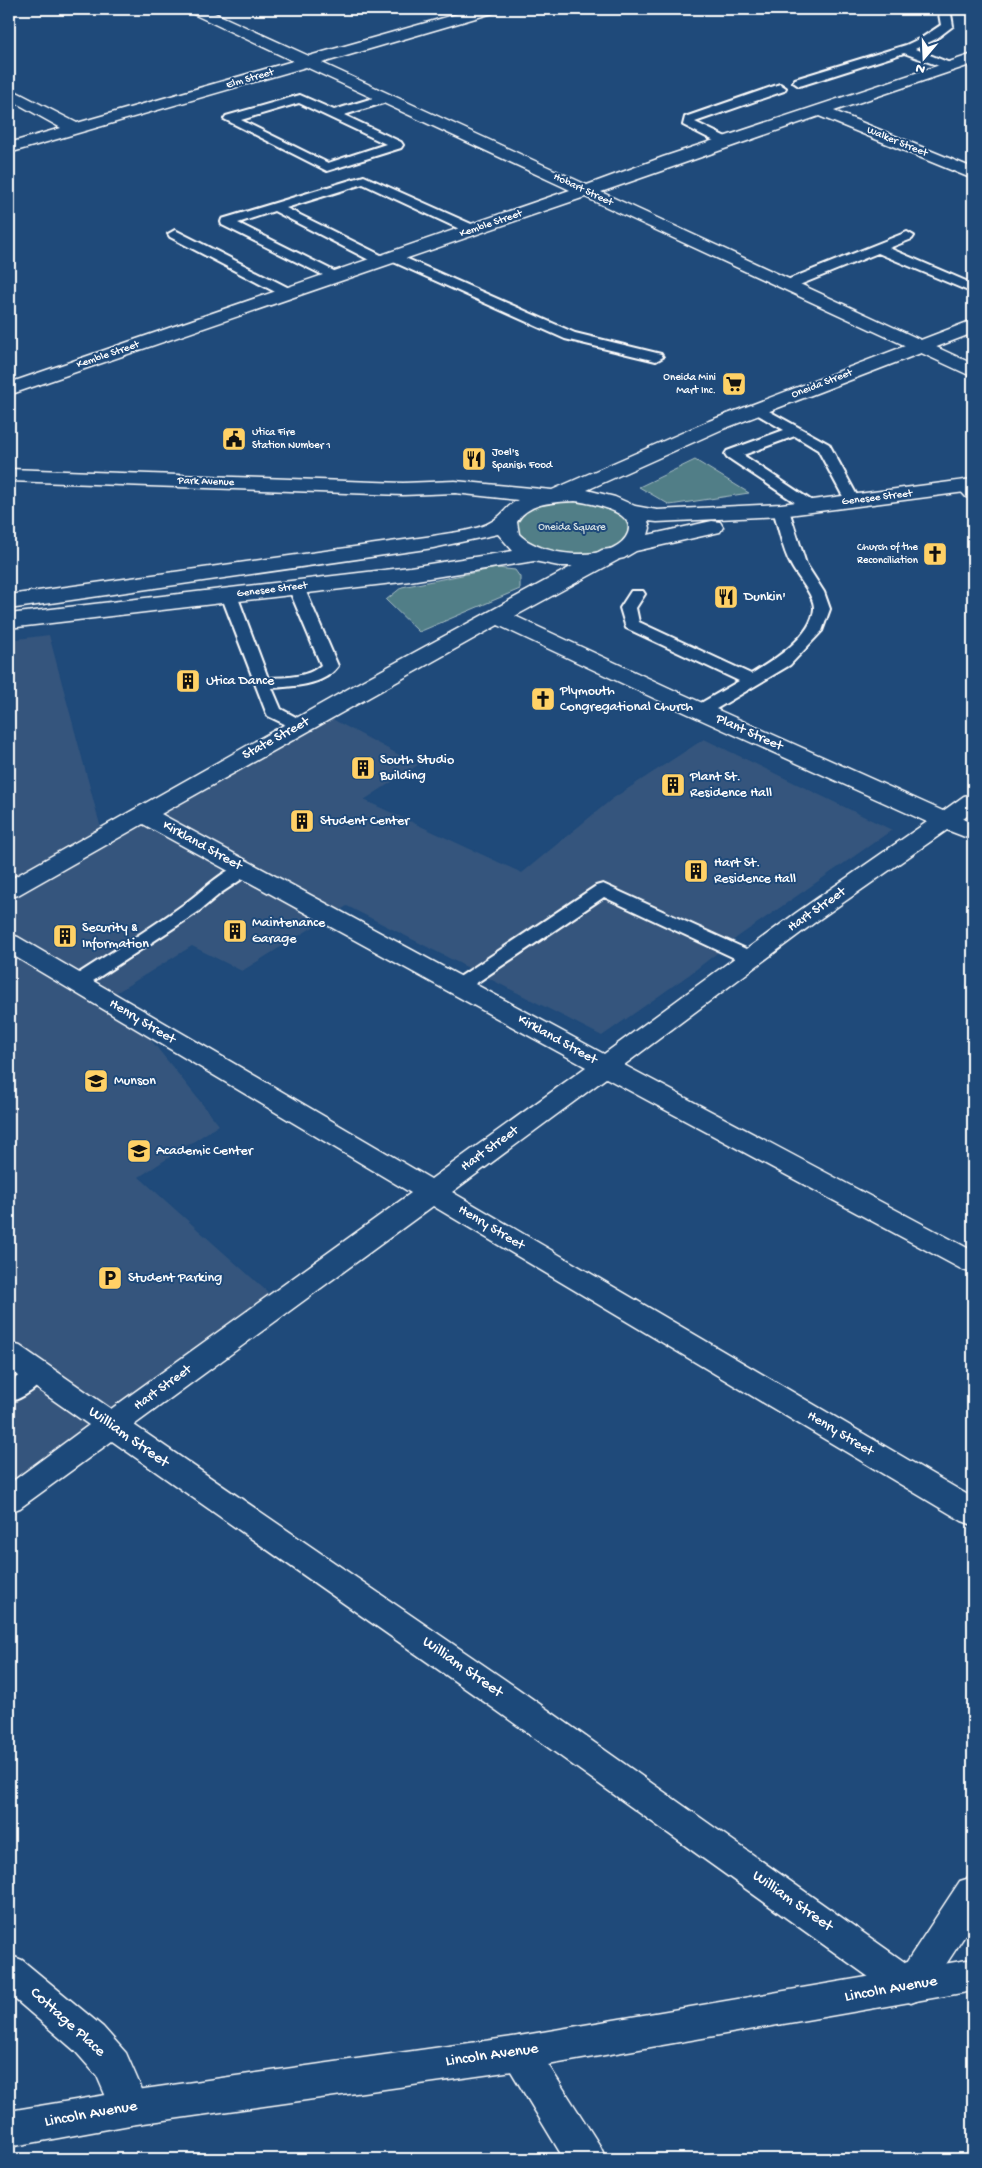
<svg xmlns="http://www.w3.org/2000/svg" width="982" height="2168" viewBox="0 0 982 2168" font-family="'Gochi Hand',sans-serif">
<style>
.built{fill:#34557d}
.green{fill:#517e87;stroke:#a8bec3}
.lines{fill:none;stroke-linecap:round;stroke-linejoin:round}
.lane-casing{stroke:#fff;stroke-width:4}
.street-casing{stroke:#fff;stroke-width:3}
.secondary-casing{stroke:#fff;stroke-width:3}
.lane{fill:#1f4a7a;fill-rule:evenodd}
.street{fill:#1f4a7a;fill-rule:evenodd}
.secondary{fill:#1f4a7a;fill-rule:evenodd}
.labels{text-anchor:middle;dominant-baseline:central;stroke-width:4;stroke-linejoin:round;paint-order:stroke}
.far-street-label{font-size:11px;fill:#fff;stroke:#1f4a7a}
.far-poi-label{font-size:11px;fill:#fff;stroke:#1f4a7a;text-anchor:end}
.far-park-label{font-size:11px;fill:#d4dfe1;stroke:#1f4a7a}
.poi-label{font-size:14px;fill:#fff;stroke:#1f4a7a;text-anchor:start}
.street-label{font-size:14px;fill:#fff;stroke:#1f4a7a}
.near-street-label{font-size:16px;fill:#fff;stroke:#1f4a7a}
</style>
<rect width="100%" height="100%" fill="#1f4a7a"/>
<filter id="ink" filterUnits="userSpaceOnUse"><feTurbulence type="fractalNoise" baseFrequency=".02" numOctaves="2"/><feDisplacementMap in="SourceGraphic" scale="10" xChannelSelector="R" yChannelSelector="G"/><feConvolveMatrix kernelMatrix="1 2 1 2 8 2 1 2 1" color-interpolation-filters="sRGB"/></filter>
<g filter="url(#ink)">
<!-- built -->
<path class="built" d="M49,635L103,836L321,713L418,765L364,800L522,873L612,799L704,739L892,830L739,936L690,974L602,1036L347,906L242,971L192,946L114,994L219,1125L139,1177L280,1303L9,1500V640Z"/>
<!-- green -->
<path class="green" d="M695,460L749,493L670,505L639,487Z
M547,497L610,501L639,529L610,555L543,557L506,522Z
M497,568L515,570L520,577V589L419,632L386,600L402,587Z"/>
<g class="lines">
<defs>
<path id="lane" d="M936,9H947L951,14L953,26L936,39L915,49L955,65L957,67L955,69H947L904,53L803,85L799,86L793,82L795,79L906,45L923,37L941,25L939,14Z
M780,84L786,88L784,91L695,122L730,139L732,142L730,145H722L683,125L685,117Z
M386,94L392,98L390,101L344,115L401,142L403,145L401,148L327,171L224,119L226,116L300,95L334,110ZM299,103L386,144L328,163L241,120Z
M364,176L478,227L480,230L478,233H468L363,184L286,208L387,258L389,261L387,264H377L274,211L238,223L340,274L342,277L335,281L222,225L221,222L222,219Z
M175,230L293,290L295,293L288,297L283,296L170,237L168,234Z
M907,232L914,236L912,239L889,248L973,284V293L878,253L792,288L787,289L780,285L782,282Z
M394,253L575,333L661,354L663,357L656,361L565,339L389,260L387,257L389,254Z
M758,405L829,444L860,501L857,504H847L818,450L795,436L743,455L815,503L818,506L815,509H805L727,457L725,454L727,451L784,430L753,412L751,409L753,406Z
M781,505L786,507L789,510L806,564L824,592L830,609L822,631L790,665L706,715H694L692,711L694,707L739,681L626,628L620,608L631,591H643L645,594L636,608L639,622L751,674C772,661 812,637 814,609C815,596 797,577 791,565C782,549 779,528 773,510L776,507Z
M296,582L302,584L304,587L338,666C324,686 294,686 272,688L281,709L305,722L308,726L305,730L299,731L268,716L266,712L221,595L223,592H235L237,595L268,678C286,677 307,678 321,665L288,587L290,584Z
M245,864L251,865L254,869L251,873L221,893L198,912L84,987L77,989L70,987L67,983L70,979C108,954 147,931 184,904C203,891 222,869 245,864Z
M603,884L757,954L759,958L757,962L750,964L743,962L604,897L466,990L459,992L452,990L449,986L452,982L596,886Z
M37,1366L45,1368L48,1374C41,1386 22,1399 9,1402V1383L29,1368Z"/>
<path id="street" d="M186,9H206L309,56L475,9H499L496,12L322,63L587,185L663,157L973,54V64L834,111L973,168V179L819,116L601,192L973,364V377L585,197L9,395V383L570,190L306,67L9,153V143L61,128L9,99V88L77,123L293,61L189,12Z
M966,480L973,482V499L966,497L956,486L959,482Z
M610,549L618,550L621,555L618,560L515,616L678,692L943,811L964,796L973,794V812L963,819L973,824V840L947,830L814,923L624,1065L973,1251V1273L963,1270L606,1078L452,1192L973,1498V1525L962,1521L433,1206L134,1425L517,1688L906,1963L960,1881L973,1877V1923L924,1998L911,2003L898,1998L493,1708L112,1441L20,1508L9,1512V1484L89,1425L9,1369V1343L20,1346L111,1409L411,1193L9,953V934L18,937L431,1179L586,1067L143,824L18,895L9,898V880L362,681L602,550ZM498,625L662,702L927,822L796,913L604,1054L161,814Z
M9,1955L22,1960L103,2027L126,2053L150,2108L144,2120L130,2125L116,2120L97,2076L75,2051L9,1994Z
M519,2036L533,2041L600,2146L606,2159H564L500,2053L505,2041Z"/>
<path id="secondary" d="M973,320V333L723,429L587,490L615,497L635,506L657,510L781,504L973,479V491L781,516L657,522L648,521L650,528L648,535L712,521L720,522L723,527L720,532L636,551L624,558L588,566H559L534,561L410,581L9,628V614L410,567L513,551L498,534L433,548L9,609V595L433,536C453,532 481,531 497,518C505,512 508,505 518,500L455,493L403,495L9,481V469L403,483L455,481L552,490L709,421ZM575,501C590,503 642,512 626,537C608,564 539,556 519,534L517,522C528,502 556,502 575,501Z
M973,1959V1991L519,2070L130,2125L9,2147V2111L130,2091L519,2036Z"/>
</defs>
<!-- lane casing -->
<use href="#lane" class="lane-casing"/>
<!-- street casing -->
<use href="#street" class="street-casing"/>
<!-- secondary casing -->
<use href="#secondary" class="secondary-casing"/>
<!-- lane -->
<use href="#lane" class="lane"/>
<!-- street -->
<use href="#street" class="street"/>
<!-- secondary -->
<use href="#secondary" class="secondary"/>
</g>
</g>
<!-- icons -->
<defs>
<symbol id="supermarket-square" viewBox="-11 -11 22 22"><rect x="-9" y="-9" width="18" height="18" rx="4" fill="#ffd166" stroke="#1f4a7a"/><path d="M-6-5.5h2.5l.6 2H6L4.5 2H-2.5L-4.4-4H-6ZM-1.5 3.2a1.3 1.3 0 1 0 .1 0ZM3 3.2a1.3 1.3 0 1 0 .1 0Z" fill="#111"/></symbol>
<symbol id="civic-square" viewBox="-11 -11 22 22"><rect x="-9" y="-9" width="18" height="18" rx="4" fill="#ffd166" stroke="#1f4a7a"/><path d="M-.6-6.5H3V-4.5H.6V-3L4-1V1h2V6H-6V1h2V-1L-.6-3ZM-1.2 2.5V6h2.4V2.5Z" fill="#111"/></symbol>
<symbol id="restaurant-square" viewBox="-11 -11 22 22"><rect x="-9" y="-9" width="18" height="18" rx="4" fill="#ffd166" stroke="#1f4a7a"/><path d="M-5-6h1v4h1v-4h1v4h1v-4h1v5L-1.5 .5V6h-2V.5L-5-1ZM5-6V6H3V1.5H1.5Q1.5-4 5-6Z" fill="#111"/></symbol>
<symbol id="church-square" viewBox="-11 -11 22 22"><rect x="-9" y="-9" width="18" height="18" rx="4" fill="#ffd166" stroke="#1f4a7a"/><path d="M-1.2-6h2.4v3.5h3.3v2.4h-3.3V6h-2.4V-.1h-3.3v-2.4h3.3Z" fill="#111"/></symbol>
<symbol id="building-square" viewBox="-11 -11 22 22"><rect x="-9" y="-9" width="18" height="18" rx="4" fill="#ffd166" stroke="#1f4a7a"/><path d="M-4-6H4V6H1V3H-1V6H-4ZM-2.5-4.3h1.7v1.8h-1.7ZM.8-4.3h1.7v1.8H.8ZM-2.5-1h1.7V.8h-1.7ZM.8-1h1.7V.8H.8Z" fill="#111"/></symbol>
<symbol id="university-square" viewBox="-11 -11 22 22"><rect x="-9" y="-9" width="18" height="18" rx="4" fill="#ffd166" stroke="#1f4a7a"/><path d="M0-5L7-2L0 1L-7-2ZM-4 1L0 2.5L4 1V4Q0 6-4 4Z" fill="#111"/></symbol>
<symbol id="school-square" viewBox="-11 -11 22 22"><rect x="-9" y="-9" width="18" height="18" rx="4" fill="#ffd166" stroke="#1f4a7a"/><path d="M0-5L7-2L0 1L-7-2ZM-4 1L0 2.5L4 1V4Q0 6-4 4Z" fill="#111"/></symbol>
<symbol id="parking-square" viewBox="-11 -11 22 22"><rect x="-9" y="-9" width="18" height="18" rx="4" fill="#ffd166" stroke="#1f4a7a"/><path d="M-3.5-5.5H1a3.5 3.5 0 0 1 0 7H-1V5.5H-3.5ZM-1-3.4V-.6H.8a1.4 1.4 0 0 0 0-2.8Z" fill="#111"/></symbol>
</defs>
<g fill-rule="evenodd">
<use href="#supermarket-square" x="720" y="370" width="28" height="28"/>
<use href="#civic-square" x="220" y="425" width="28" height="28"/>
<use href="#restaurant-square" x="460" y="445" width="28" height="28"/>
<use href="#church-square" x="921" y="540" width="28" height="28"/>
<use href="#restaurant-square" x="712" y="583" width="28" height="28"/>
<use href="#building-square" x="174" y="667" width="28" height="28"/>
<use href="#church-square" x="529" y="685" width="28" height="28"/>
<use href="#building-square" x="349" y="754" width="28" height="28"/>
<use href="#building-square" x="659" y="771" width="28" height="28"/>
<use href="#building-square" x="288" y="807" width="28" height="28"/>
<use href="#building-square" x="682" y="857" width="28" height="28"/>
<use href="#building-square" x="221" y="917" width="28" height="28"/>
<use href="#building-square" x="51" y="922" width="28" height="28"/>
<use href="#university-square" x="82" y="1067" width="28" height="28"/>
<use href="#school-square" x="125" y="1137" width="28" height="28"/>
<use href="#parking-square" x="96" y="1264" width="28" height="28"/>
</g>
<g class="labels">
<!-- far-street labels -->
<g class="far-street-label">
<text transform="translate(250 79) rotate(-16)">Elm Street</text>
<text transform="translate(897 142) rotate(22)">Walker Street</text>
<text transform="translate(583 190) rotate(25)">Hobart Street</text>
<text transform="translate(491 224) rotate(-19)">Kemble Street</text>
<text transform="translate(108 355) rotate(-19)">Kemble Street</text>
<text transform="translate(822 384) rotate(-21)">Oneida Street</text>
<text transform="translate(206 482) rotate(2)">Park Avenue</text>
<text transform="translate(877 498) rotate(-7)">Genesee Street</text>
<text transform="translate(272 590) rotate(-7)">Genesee Street</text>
</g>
<!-- far-poi labels -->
<g class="far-poi-label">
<text x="716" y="378">Oneida Mini<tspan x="716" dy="13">Mart Inc.</tspan></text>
<text x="252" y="433" text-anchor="start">Utica Fire<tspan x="252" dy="13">Station Number 1</tspan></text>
<text x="492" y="453" text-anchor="start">Joel's<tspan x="492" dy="13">Spanish Food</tspan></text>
<text x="918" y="548">Church of the<tspan x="918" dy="13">Reconciliation</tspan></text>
</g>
<!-- far-park labels -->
<g class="far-park-label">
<text x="572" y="528">Oneida Square</text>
</g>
<!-- poi labels -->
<g class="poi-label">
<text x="744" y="597">Dunkin'</text>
<text x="206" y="681">Utica Dance</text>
<text x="560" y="691">Plymouth<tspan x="560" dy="16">Congregational Church</tspan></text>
<text x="380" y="760">South Studio<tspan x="380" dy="16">Building</tspan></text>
<text x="690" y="777">Plant St.<tspan x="690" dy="16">Residence Hall</tspan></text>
<text x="320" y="821">Student Center</text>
<text x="714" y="863">Hart St.<tspan x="714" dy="16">Residence Hall</tspan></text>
<text x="252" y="923">Maintenance<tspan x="252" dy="16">Garage</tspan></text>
<text x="82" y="928">Security &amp;<tspan x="82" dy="16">Information</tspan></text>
<text x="114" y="1081">Munson</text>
<text x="156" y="1151">Academic Center</text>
<text x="128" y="1278">Student Parking</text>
</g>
<!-- street labels -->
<g class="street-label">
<text transform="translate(749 733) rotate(24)">Plant Street</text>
<text transform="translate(276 739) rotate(-29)">State Street</text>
<text transform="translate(202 846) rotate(29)">Kirkland Street</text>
<text transform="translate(817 910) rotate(-35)">Hart Street</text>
<text transform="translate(142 1022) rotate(31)">Henry Street</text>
<text transform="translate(557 1040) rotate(29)">Kirkland Street</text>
<text transform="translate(490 1149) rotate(-36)">Hart Street</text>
<text transform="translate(491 1228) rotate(31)">Henry Street</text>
<text transform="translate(163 1388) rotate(-36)">Hart Street</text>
<text transform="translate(840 1434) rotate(31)">Henry Street</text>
</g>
<!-- near-street labels -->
<g class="near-street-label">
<text transform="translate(128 1438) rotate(35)">William Street</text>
<text transform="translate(462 1668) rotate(35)">William Street</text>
<text transform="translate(792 1902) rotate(35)">William Street</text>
<text transform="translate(891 1990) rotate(-10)">Lincoln Avenue</text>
<text transform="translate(67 2023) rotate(42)">Cottage Place</text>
<text transform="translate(492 2056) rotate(-8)">Lincoln Avenue</text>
<text transform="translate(91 2115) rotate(-10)">Lincoln Avenue</text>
</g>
</g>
<!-- margin -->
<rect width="982" height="2168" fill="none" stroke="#1f4a7a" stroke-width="30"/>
<rect x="15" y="15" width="952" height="2138" fill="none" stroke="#fff" stroke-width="2" filter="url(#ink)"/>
<!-- north arrow -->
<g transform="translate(924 58) rotate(199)" stroke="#1f4a7a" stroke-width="4" paint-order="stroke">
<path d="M0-4L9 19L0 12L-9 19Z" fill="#ffffff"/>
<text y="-8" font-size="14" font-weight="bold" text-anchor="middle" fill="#ffffff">N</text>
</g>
</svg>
